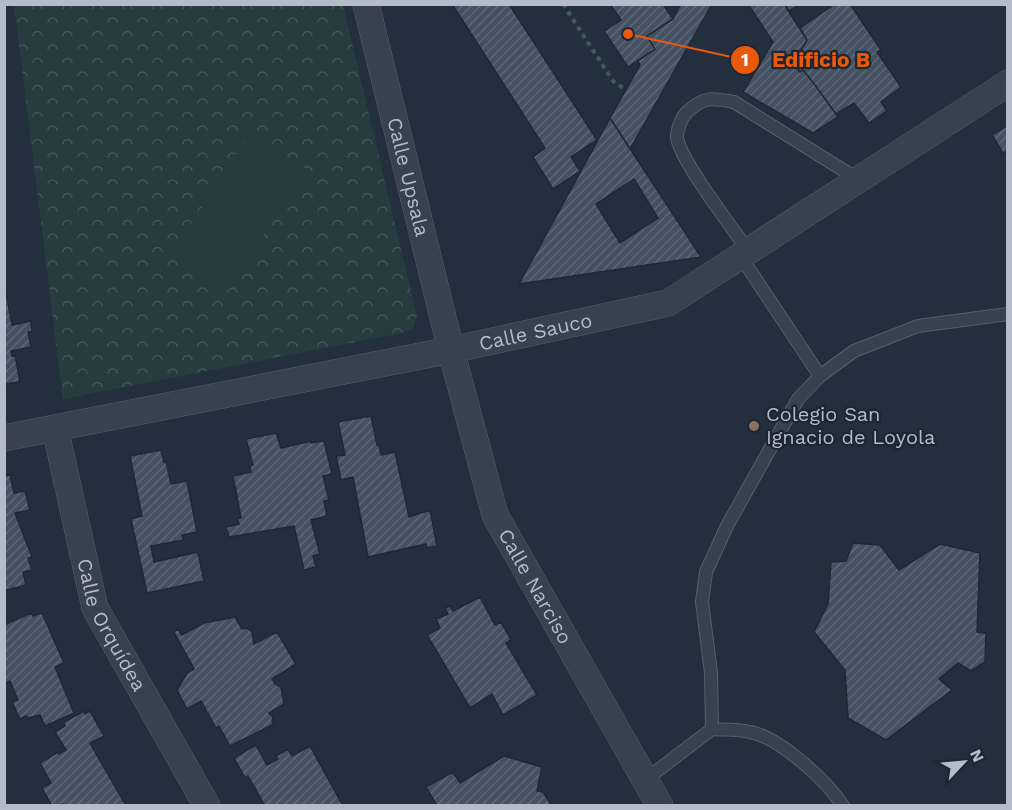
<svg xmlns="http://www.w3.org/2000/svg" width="1012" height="810" viewBox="0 0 1012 810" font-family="'Work Sans',sans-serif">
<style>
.forest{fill:url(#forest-crowns)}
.pitch{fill:#263c3f}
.building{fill:url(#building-hatch);stroke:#1f2835;stroke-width:1.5;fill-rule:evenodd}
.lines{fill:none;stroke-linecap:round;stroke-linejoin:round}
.service-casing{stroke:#565f6c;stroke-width:14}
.minor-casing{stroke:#565f6c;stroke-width:27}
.path{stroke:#44595c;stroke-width:4;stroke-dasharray:4.5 4.5;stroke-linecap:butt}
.service{stroke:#38414e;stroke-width:12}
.minor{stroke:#38414e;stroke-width:26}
.education-dot{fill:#8d6e63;stroke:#1d2633;stroke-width:2}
.labels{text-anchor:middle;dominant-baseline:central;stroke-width:4.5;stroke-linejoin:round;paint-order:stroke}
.street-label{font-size:20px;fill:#b4bcc9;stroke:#1d2633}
.poi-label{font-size:20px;fill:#b4bcc9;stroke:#1d2633;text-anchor:start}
.leader{fill:none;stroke:#e8590c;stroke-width:2}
.callout-dot{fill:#e8590c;stroke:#1d2633;stroke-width:2}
.mark-label{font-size:18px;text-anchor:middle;font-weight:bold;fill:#fff}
.callout-label{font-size:21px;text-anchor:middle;font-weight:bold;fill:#e8590c;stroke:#1d2633;stroke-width:4.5;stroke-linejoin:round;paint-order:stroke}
</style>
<defs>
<pattern id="forest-crowns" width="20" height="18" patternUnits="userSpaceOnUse" patternTransform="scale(1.5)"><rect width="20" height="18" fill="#263c3f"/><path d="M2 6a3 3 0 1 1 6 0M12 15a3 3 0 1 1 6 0" fill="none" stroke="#435659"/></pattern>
<pattern id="building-hatch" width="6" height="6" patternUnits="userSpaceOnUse" patternTransform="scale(1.5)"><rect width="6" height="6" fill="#455162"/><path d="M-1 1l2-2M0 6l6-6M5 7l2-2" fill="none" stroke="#5d6877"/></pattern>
</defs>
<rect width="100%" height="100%" fill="#242f3e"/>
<!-- forest -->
<path class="forest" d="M14,5H343L414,304L417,316L413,328L402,333L63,399Z"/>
<!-- pitch -->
<path class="pitch" d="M249,133L306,169L229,290L173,253Z"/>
<!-- building -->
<path class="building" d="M452,4H509L597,140L571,157L580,171L553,189L533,157L545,148Z
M610,4H663L673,19L647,36L655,49L628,67L604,31L621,20Z
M681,4H712L630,149L610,118L640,65L638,61L655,49L647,36L673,19Z
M748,4H784L807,40L793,63L800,72L803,70L815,85L838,117L813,133L743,92L773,42Z
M784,4H800L789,11Z
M835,4H850L881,50L877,52L901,87L881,102L887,111L869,123L854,103L836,114L815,85L803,70L800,72L793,63L807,40L800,28Z
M610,118L701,257L519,284ZM634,179L658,218L620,243L596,204Z
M1008,125V151L1003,153L992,135Z
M4,281L12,325L31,321L32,331L28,332L31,347L11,351L12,356L15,355L20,382L5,384L6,391H4Z
M371,416L377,445L379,444L381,455L395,452L409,517L430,510L437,546L427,548L426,544L368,557L353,477L341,480L336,456L345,455L338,422Z
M276,433L281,448L311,441V443L324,441L332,474L323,476L329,500L324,501L327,516L311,520L320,554L313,556L316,567L304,570L294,526L229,537L226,527L239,524L237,519L241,518L233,476L251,472L250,466L253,465L246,439Z
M161,450L164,462L166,461L171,484L187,481L197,532L182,535L183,540L151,546L154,562L198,552L204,581L147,593L131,519L142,516L130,456Z
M10,475L14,493L25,491L30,510L15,513L32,557L28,558L32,570L23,572L26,585L4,591V476Z
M853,543L880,545L899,570L940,544L980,553L977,632L986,633L985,662L971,671L958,663L939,679L952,690L886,740L848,718L845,670L814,632L828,604L831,562L846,561Z
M480,597L495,625L501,622L511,640L506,643L537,695L503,715L492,694L470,708L427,635L440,628L436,619L448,614L445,608L450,606L453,611Z
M31,613L33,616L42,613L64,663L55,667L74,713L45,726L40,715L28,718L26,716L20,719L12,702L18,700L10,681L4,684V625Z
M235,617L242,629L247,628L252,632L254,644L277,632L296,664L272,679L275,684L281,687L284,704L269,713L273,717L272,721L274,724L230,746L219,726L216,728L201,701L187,709L177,690L187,673L194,669L174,632L178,629L182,635L204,623Z
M84,711L85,714L90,711L104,736L90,743L125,804L122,806H64L63,804L52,806L42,788L51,783L40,763L58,752L59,754L66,750L55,732L65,726L64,722Z
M256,745L267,765L278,759L276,756L288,749L292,756L310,746L343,806H265L248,776L245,778L234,758Z
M504,756L542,767L537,791L543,792L552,806H437L426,787L453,772L460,783Z"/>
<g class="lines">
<defs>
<path id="service" d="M749,252C734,230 679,159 677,137C677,129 682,117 687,112C704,96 713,98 734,102L859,180
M741,257L820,376
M712,729C725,730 738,729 750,732C779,737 827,781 843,806
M645,780L712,729L711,673L702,602L706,572L727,526L798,399L820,376L854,351L918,326L1008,314"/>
<g id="minor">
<path id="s1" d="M366,4L451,350L495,515L660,806"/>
<path id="s2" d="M55,428L95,608L207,806"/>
<path id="s3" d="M4,438L451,350L668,303L1008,83"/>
</g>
</defs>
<!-- service casing -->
<use href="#service" class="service-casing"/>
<!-- minor casing -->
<use href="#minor" class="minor-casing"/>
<!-- path -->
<path class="path" d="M563,4L613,81L626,90"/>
<!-- service -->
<use href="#service" class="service"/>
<!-- minor -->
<use href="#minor" class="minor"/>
</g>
<!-- markers -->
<circle class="education-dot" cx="754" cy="426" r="6"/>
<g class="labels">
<!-- street labels -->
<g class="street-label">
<text stroke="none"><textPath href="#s1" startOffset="178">Calle Upsala</textPath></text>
<text stroke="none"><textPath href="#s3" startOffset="542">Calle Sauco</textPath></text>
<text stroke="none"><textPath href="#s1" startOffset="609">Calle Narciso</textPath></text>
<text stroke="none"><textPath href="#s2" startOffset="206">Calle Orquídea</textPath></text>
</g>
<!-- poi labels -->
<g class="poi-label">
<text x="766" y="414">Colegio San<tspan x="766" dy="23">Ignacio de Loyola</tspan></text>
</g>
</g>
<!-- callouts -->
<path class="leader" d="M628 34L745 60"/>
<g class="callout-dot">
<circle cx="628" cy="34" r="6"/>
<circle cx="745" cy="60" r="15"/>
</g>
<g class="mark-label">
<text x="745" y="66">1</text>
</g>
<g class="callout-label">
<text x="821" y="67">Edificio B</text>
</g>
<!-- border -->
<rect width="1012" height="810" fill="none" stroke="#b4bcc9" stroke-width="12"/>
<!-- north arrow -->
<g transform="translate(964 762) rotate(64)" stroke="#1d2633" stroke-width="4.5" paint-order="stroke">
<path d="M0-4.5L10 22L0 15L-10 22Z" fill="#b4bcc9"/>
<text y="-9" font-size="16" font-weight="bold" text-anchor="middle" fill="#b4bcc9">N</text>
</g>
</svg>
